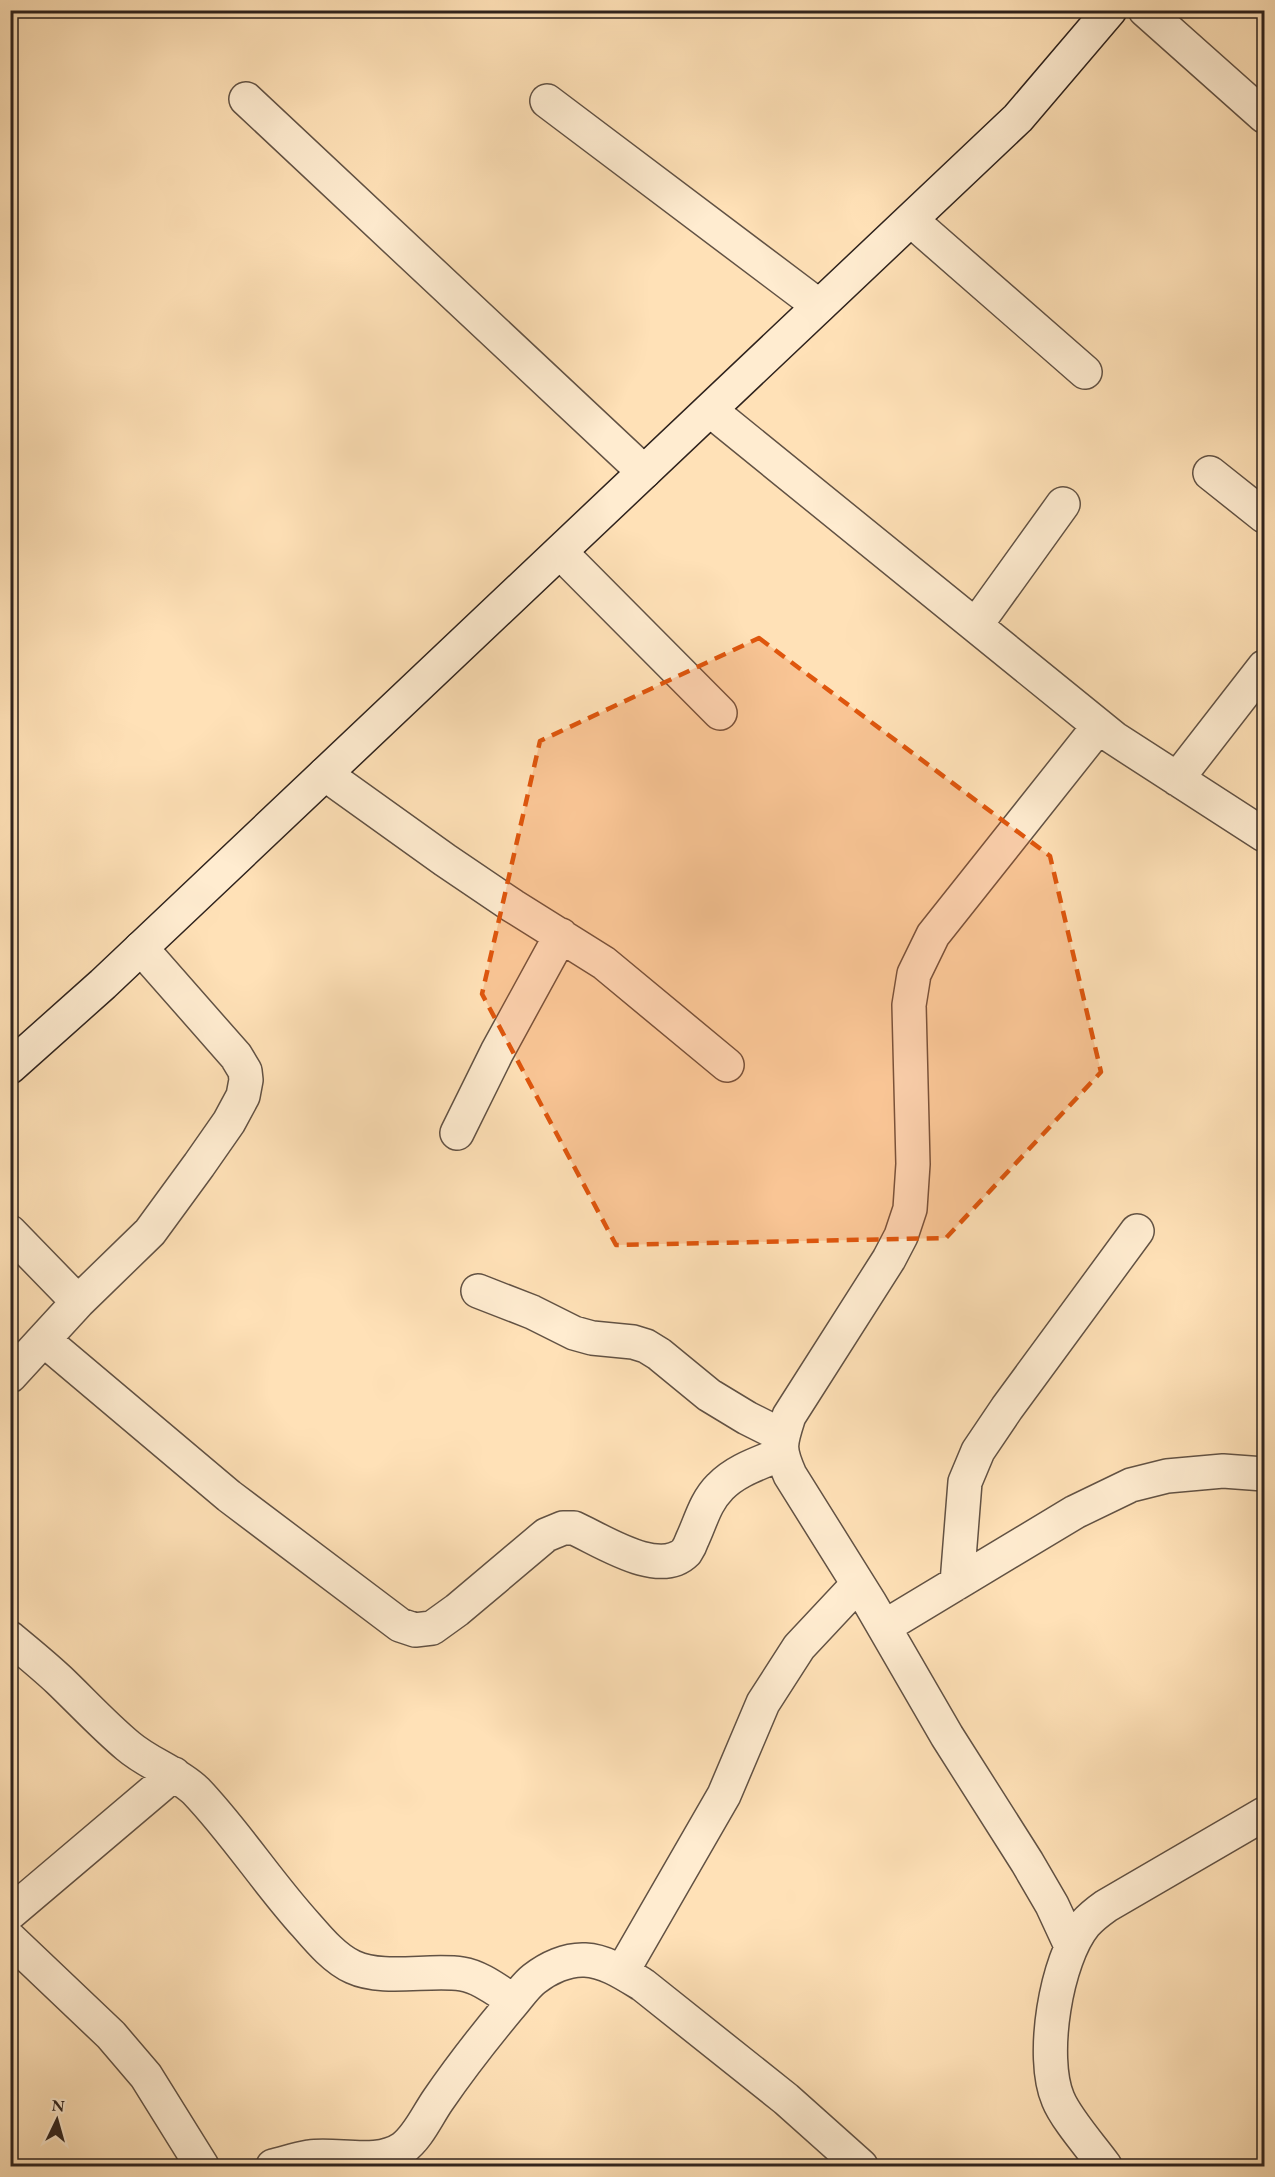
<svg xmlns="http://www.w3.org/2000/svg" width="1275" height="2177" viewBox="0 0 1275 2177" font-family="'EB Garamond',serif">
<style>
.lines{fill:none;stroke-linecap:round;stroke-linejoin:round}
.street-casing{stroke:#625244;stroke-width:36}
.secondary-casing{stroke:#2e221d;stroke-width:36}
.street{stroke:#ffecd0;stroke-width:33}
.secondary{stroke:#ffecd0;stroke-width:33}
.marked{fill:#df560d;fill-opacity:0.2;stroke:#df560d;stroke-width:4.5;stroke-dasharray:12 8;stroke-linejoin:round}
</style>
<rect width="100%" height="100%" fill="#ffe1b7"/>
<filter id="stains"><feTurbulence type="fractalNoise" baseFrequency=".00333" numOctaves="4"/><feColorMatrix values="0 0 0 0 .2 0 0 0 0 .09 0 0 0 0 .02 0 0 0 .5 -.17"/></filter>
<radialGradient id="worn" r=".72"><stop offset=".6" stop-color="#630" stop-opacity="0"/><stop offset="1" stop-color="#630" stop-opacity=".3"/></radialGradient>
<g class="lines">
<defs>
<path id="street" d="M1145,10L1264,116
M246,99L644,472
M547,101L819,306
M911,220L1085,372
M710,410L1114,738L1264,835
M1210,473L1264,516
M560,552L720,713
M976,625L1063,504
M325,774L445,860L513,906L604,963L727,1065
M1177,779L1264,667
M457,1133L497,1052L561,935
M10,1232L78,1302
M478,1291L532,1312L574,1333L592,1338L633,1342L646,1346L659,1354L709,1395L747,1418L783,1436
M44,1340L229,1496L400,1625L415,1630L432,1628L457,1610L546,1535L563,1528H574C601,1540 659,1579 686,1552C688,1549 691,1543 692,1540C701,1521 705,1502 720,1487C736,1470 760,1463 781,1454
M10,1376L78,1302L150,1232L199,1165L229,1122L243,1096L246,1080L245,1071L236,1056L141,948
M957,1583L965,1482L978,1451L1007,1408L1137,1231
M884,1627L1075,1512L1131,1485L1167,1476L1223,1471L1264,1474
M10,1638C27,1652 43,1665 59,1680C82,1702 104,1726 128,1746C149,1764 176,1772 196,1791C236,1833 267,1882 306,1925C319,1940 335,1959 353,1967C383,1981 430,1969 462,1974C481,1977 499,1992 514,2001
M10,1913L174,1774
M10,1939L111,2035L146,2076L202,2166
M1071,1946L1052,1905L1027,1862L947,1736L870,1603L790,1475C778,1448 780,1444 789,1416L889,1259L901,1236L910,1209L913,1164L909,1005L914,974L933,935L1099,726
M622,1972L724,1795L763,1703L799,1647L858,1584
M273,2166C285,2163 297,2159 309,2157C339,2153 377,2166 403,2148C418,2137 427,2116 438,2100C460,2068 485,2036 510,2006C518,1997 525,1986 534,1979C548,1968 567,1959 585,1960C606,1961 625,1974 643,1985L786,2099L861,2166
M1105,2166C1092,2148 1066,2119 1058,2099C1040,2057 1056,1959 1085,1924C1091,1917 1099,1911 1106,1906L1264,1814"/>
<path id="secondary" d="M10,1067L103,984L1018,118L1110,10"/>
</defs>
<!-- street casing -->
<use href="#street" class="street-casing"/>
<!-- secondary casing -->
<use href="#secondary" class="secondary-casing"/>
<!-- street -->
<use href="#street" class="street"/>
<!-- secondary -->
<use href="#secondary" class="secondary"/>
</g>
<!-- marked area -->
<path class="marked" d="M759,638L1050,856L1101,1072L946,1238L616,1245L482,994L540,741Z"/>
<!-- margin -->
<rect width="1275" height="2177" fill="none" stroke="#ffe1b7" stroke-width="36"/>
<rect x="12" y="12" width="1251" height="2153" fill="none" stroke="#2e221d" stroke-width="3"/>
<rect x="18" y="18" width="1239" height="2141" fill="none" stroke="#2e221d" stroke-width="1.5"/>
<!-- north arrow -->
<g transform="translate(57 2120) rotate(5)" stroke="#ffecd0" stroke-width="4.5" paint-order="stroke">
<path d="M0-4.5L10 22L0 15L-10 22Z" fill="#2e221d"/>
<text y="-9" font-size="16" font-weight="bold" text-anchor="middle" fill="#2e221d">N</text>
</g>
<rect width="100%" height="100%" filter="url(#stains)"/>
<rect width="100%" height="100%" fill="url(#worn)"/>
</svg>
